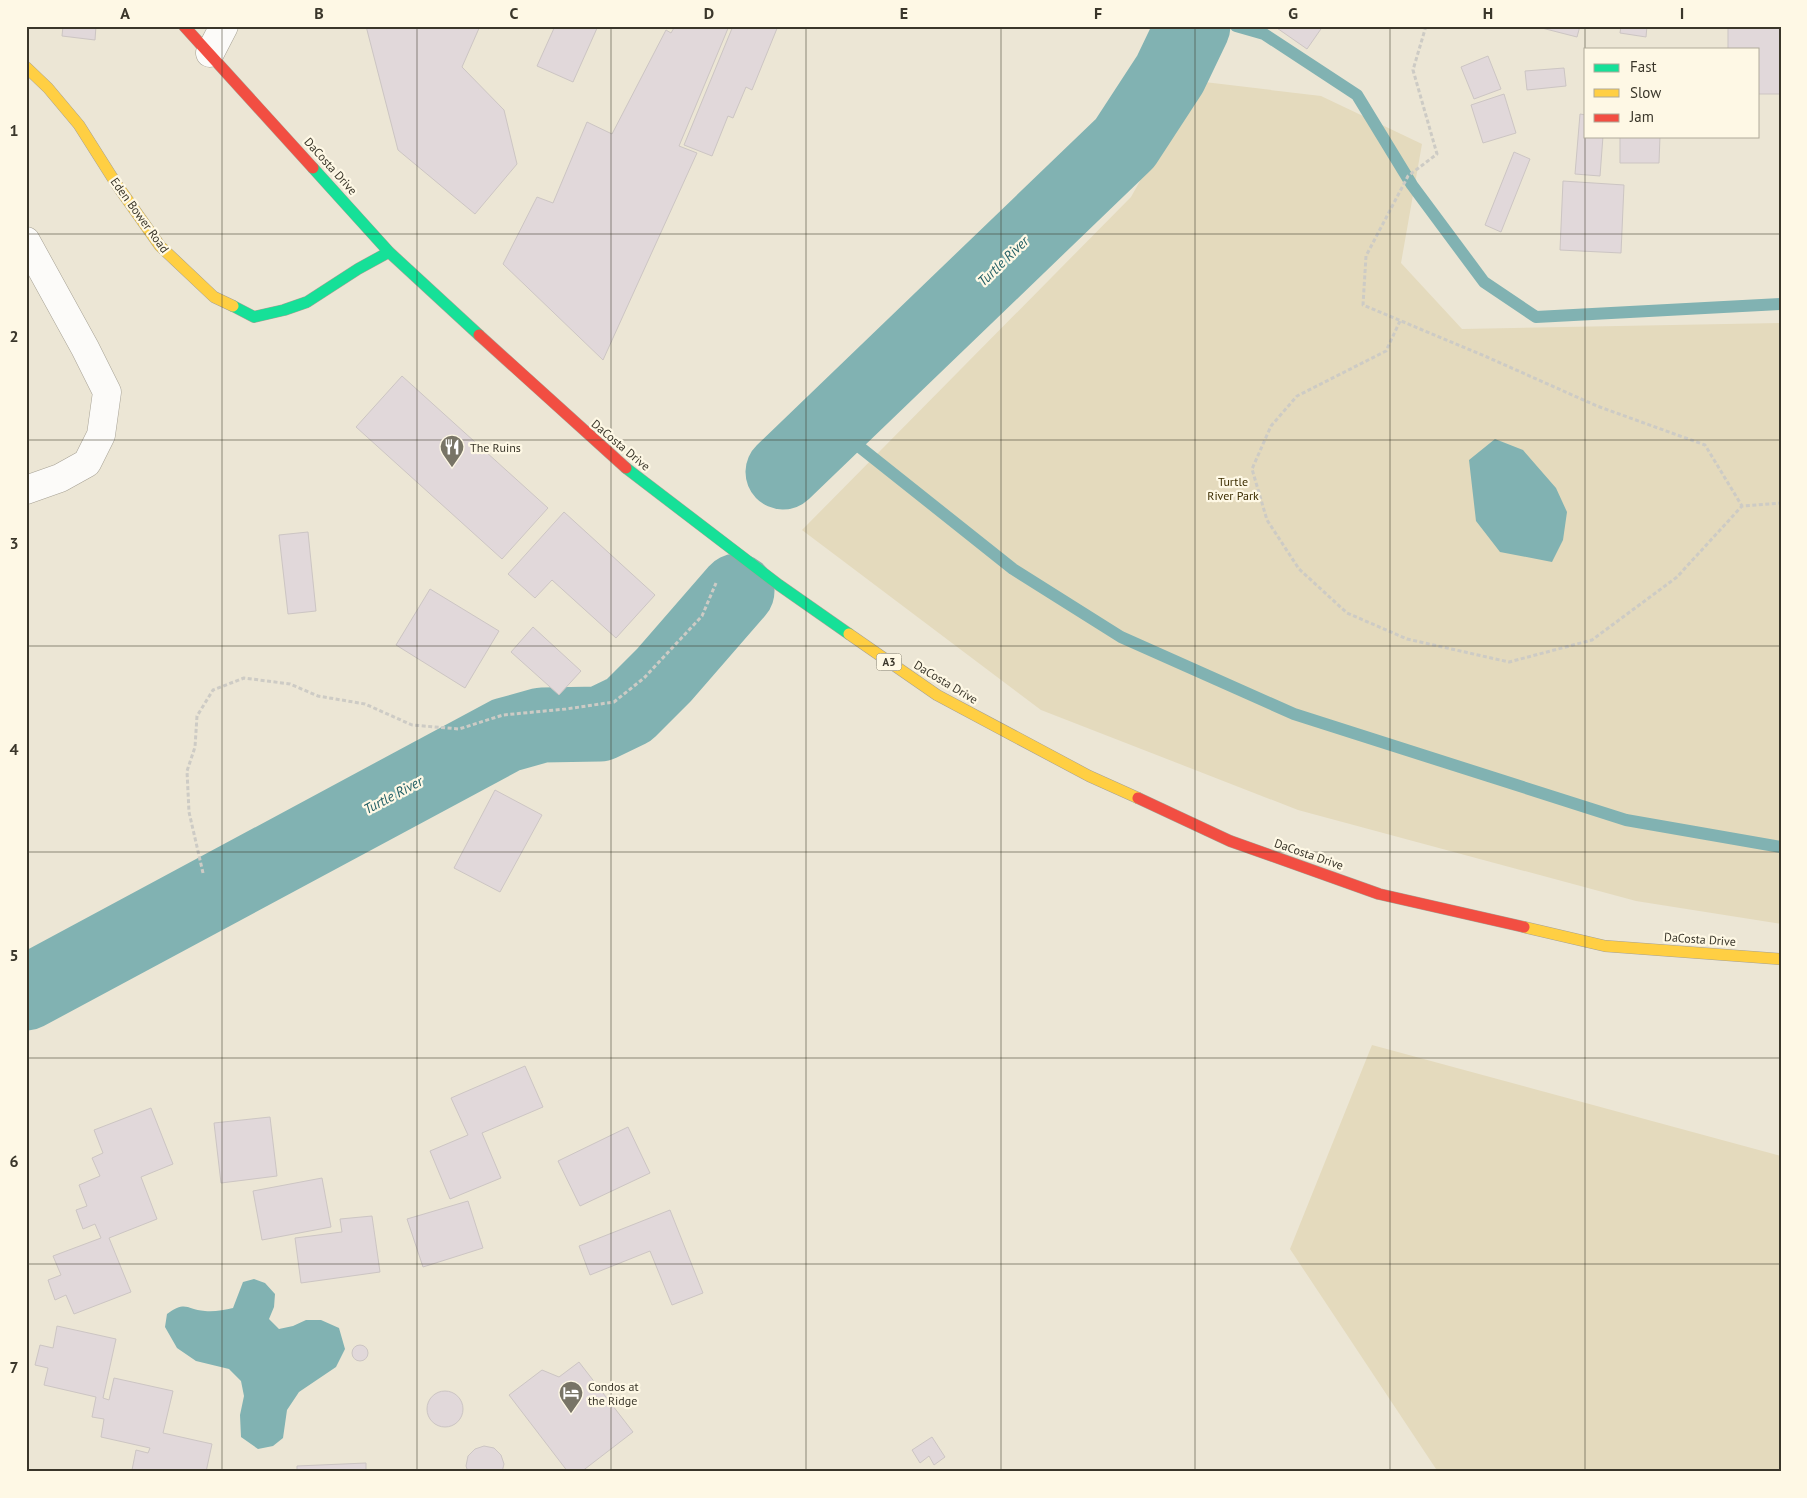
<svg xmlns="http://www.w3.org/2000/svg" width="1807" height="1498" viewBox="0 0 1807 1498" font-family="'PT Sans',sans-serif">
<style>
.green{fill:#e4dabd}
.water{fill:#81b2b2}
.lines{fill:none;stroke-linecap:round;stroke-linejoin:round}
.stream{stroke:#81b2b2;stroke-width:12}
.river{stroke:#81b2b2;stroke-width:75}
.building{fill:#e1d8da;stroke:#ccc5c3}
.street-casing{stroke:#a6a194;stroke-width:29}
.fast-casing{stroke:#a6a194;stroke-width:12}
.slow-casing{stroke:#a6a194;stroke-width:12}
.jam-casing{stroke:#a6a194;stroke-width:12}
.path{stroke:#cdcbc5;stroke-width:3;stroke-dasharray:4 2.5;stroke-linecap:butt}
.street{stroke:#fcfbf9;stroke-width:28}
.fast{stroke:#16e098;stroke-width:11}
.slow{stroke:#ffcf43;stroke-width:11}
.jam{stroke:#f24e42;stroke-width:11}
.grid{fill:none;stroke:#3a362a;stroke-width:1;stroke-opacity:0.55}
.labels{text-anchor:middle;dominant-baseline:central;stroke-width:4.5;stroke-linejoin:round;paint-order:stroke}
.shield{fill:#fef8e5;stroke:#757062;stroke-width:1}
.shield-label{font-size:11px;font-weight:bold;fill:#3a362a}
.street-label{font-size:12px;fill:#3a362a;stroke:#fef8e5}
.poi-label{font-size:12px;fill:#3a362a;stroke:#fef8e5;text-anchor:start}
.park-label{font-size:12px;fill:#3c2d01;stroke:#fef8e5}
.water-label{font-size:14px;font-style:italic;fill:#246066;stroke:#fef8e5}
.neatline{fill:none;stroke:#3a362a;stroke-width:2}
.grid-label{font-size:16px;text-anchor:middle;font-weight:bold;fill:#3a362a}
</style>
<rect width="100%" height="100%" fill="#ece6d5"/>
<!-- green -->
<path class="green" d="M1196,81L1321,96L1422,144L1401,263L1462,329L1781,323V924L1636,901L1298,810L1041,710L802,530L1131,197Z
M1372,1045L1781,1156V1472H1438L1290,1249Z"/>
<!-- water -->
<path class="water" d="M1495,439L1523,450L1556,488L1567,512L1563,540L1552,562L1500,552L1476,521L1469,460Z
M254,1279L265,1283L275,1294L274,1307L269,1319L279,1329L293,1326L306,1320H321L339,1328L345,1349L336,1367L299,1392L287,1410L283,1438L273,1446L258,1449L241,1437L240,1415L244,1396L241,1381L229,1369L196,1361L177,1348L165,1327L167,1314C187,1300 186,1310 205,1311C214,1312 224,1310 233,1308L243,1282Z"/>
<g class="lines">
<!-- stream -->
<path class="stream" d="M1236,26L1264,34L1357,95L1412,185L1484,282L1536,317L1781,304
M832,425L1013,569L1121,637L1294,714L1626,820L1781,847"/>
<!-- river -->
<path class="river" d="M783,472L1125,143L1170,74L1193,26
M26,993L506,735L542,725L600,724L629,710L664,675L737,591"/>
</g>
<!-- building -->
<path class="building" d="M63,26H96L95,40L62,36Z
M366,26H480L462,67L504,110L517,164L475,214L398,150Z
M555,26H598L573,82L537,66Z
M675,26H729L679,146L697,153L603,360L503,264L537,197L553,203L587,122L612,134L666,30L671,33Z
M733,26H778L752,90L746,87L733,118L728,116L712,156L684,145Z
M1274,26H1323L1307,49Z
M1534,26H1580L1577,37Z
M1621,26H1647L1646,37L1620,33Z
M1728,26H1781V94H1758V49H1728Z
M1488,56L1501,89L1474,99L1461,67Z
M1564,68L1566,86L1527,90L1525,71Z
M1504,94L1516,133L1483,143L1471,105Z
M1580,114L1586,115V136H1603L1600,176L1575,174Z
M1620,136H1660L1659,163H1620Z
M1514,152L1530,159L1501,232L1485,225Z
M1563,181L1624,185L1621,253L1560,250Z
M402,376L548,508L502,559L356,427Z
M564,512L655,595L616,638L552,580L535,598L508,574Z
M308,532L316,611L288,614L279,535Z
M430,589L499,631L465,688L396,645Z
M533,627L581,671L559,695L511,652Z
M495,790L542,815L500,892L454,868Z
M525,1066L543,1107L482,1133L501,1178L450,1199L430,1151L468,1135L451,1098Z
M151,1108L173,1164L141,1177L157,1219L109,1238L131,1292L74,1314L66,1295L55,1300L48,1280L61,1275L53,1256L101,1238L95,1224L83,1229L76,1210L87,1206L79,1185L100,1176L92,1158L103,1153L94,1130Z
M270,1117L277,1176L221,1183L214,1123Z
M628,1127L650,1173L580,1206L558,1161Z
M322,1178L331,1227L262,1240L253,1191Z
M468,1201L483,1248L423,1267L407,1219Z
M670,1210L703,1293L672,1305L650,1251L590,1275L579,1246Z
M372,1216L380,1272L301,1283L295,1238L342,1232L340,1219Z
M57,1326L116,1339L103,1398L109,1400L114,1378L173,1391L163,1433L212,1444L206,1472H138L132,1470L136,1450L148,1453L150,1448L101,1437L104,1419L92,1417L96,1397L44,1385L48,1368L35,1365L40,1345L53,1348Z
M352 1353a8 8 0 1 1 16 0a8 8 0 1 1-16 0Z
M579,1362L633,1432L581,1472H568L509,1395L542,1370L559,1377Z
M427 1409a18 18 0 1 1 36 0a18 18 0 1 1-36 0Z
M932,1437L945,1457L934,1465L929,1456L920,1463L912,1450Z
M484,1446L494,1448L501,1455L504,1464L502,1472H468L466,1466L468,1456L475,1449Z
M366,1463V1472H297V1466Z"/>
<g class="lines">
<defs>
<path id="street" d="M210,53L224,26
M26,241L85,348L107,392L101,435L87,463L60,478L26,490"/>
<path id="fast" d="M313,168L389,252L479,335
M233,306L254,317L284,310L307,302L358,269L389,252
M626,468L779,585L849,634"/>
<path id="slow" d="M26,67L48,88L79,125L117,185L160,246L214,297L233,306
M849,634L937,695L1089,776L1138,798
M1524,927L1605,946L1781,959"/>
<path id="jam" d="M184,26L313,168
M479,335L626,468
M1138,798L1230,841L1379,894L1524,927"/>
</defs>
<!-- street casing -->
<use href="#street" class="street-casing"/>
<!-- fast casing -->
<use href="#fast" class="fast-casing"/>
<!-- slow casing -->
<use href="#slow" class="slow-casing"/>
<!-- jam casing -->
<use href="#jam" class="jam-casing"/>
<!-- path -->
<path class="path" d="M1426,26L1413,70L1437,154L1408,176L1366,256L1363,305L1487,357L1597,406L1705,445L1742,506L1781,503
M1400,321L1386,351L1297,396L1271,426L1252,469L1267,520L1299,569L1347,613L1407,639L1509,662L1592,640L1677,577L1742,506
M203,873L189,812L187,771L195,747L197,716L213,690L244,678L290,684L318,696L365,704L412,725L459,729L503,715L566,709L614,702L644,678L702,616L716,583"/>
<!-- street -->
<use href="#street" class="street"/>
<!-- fast -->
<use href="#fast" class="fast"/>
<!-- slow -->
<use href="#slow" class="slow"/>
<!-- jam -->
<use href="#jam" class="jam"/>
</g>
<!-- grid -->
<path class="grid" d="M222,26V1472M417,26V1472M611,26V1472M806,26V1472M1001,26V1472M1195,26V1472M1390,26V1472M1585,26V1472M26,234H1781M26,440H1781M26,646H1781M26,852H1781M26,1058H1781M26,1264H1781"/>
<!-- icons -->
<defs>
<symbol id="restaurant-pin" viewBox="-11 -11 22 30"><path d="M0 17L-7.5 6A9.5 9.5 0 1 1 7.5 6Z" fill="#787466" stroke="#fef8e5"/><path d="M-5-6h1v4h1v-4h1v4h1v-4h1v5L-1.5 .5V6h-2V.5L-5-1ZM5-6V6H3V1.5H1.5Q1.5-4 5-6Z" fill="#fff"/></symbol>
<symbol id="hotel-pin" viewBox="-11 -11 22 30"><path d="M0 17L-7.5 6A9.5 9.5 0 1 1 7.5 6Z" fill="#787466" stroke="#fef8e5"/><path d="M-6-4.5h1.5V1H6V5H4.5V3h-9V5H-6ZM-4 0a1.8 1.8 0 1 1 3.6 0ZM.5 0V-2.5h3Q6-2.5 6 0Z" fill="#fff"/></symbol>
</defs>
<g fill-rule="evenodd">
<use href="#restaurant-pin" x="438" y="433" width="28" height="38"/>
<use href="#hotel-pin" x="557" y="1379" width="28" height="38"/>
</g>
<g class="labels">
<!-- shield labels -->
<rect class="shield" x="876.5" y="653.5" width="25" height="17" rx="4"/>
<g class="shield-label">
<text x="889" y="662">A3</text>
</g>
<!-- street labels -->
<g class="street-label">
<text transform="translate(331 166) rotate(48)">DaCosta Drive</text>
<text transform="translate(140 215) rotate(54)">Eden Bower Road</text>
<text transform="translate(621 445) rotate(40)">DaCosta Drive</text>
<text transform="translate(946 682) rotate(31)">DaCosta Drive</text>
<text transform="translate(1309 854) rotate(19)">DaCosta Drive</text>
<text transform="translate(1700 939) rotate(4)">DaCosta Drive</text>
</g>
<!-- poi labels -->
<g class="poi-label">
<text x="470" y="447">The Ruins</text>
<text x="588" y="1386">Condos at<tspan x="588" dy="14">the Ridge</tspan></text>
</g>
<!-- park labels -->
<g class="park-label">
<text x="1233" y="481">Turtle<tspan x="1233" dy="14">River Park</tspan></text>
</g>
<!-- water labels -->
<g class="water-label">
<text transform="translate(1003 261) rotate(-44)">Turtle River</text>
<text transform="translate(393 795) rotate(-28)">Turtle River</text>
</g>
</g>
<!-- border -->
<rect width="1807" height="1498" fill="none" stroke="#fef8e5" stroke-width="55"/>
<!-- legend -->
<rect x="1584" y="48" width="175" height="90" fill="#fef8e5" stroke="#b0aa9a"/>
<rect x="1594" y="64" width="25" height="8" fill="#16e098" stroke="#b0aa9a"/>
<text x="1630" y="72" font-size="15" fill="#3a362a">Fast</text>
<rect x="1594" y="89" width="25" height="8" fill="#ffcf43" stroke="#b0aa9a"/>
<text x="1630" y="98" font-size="15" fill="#3a362a">Slow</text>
<rect x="1594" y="114" width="25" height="8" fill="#f24e42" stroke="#b0aa9a"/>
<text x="1630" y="122" font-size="15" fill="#3a362a">Jam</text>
<rect x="28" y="28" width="1752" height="1442" class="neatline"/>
<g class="grid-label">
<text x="125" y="19">A</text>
<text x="319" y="19">B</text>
<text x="514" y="19">C</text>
<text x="709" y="19">D</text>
<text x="904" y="19">E</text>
<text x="1098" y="19">F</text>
<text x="1293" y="19">G</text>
<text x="1488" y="19">H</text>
<text x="1682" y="19">I</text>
<text x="14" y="136">1</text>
<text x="14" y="342">2</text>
<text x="14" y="549">3</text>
<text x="14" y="755">4</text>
<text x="14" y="961">5</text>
<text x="14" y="1167">6</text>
<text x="14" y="1373">7</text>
</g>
</svg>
